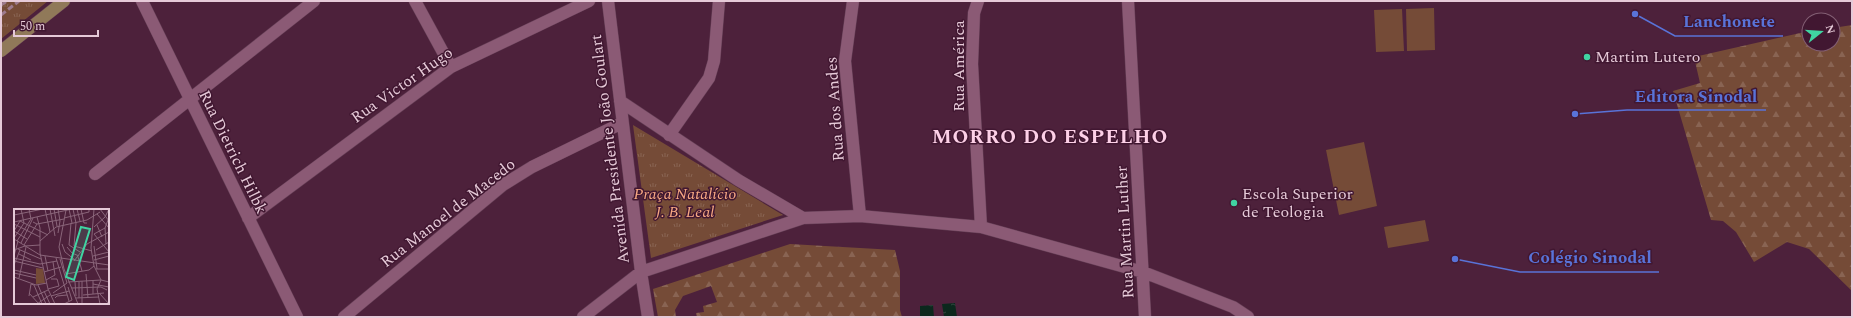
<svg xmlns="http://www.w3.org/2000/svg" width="1853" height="318" viewBox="0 0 1853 318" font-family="Spectral,serif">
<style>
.forest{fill:url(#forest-firs)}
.park{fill:url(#park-tufts)}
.pitch{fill:#754b37}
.water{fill:url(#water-ripples)}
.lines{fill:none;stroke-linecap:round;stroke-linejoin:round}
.minor-casing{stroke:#643e55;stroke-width:13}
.major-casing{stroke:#643e55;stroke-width:13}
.minor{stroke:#8b5a75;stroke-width:12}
.major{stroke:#907959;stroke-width:12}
.rail{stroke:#9d7a8d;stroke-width:3;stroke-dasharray:6 3;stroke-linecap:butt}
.poi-dot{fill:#40d4a2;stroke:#411731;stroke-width:1.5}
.labels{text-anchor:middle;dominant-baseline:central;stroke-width:3;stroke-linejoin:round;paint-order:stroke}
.poi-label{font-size:16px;fill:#e6cad8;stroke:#411731;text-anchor:start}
.street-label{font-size:16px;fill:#e6cad8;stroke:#411731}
.park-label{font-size:16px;font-style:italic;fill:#f7a883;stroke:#411731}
.district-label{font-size:20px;font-weight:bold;letter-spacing:1px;fill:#fdd0e7;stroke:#411731}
.inset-road{fill:none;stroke:#8a657a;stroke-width:1}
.view{fill:#40d4a2;fill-opacity:0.15;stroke:#40d4a2;stroke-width:2}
.inset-edge{fill:none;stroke:#e6cad8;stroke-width:2}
.leader{fill:none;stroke:#5973d8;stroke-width:1.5}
.callout-dot{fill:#5973d8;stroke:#411731;stroke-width:1.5}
.callout-label{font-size:17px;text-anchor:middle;font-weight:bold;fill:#5973d8;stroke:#411731;stroke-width:3;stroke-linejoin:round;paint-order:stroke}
</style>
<defs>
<pattern id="forest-firs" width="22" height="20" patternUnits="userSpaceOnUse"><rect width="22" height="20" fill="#754b37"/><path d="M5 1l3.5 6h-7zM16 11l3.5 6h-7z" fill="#896453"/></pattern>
<pattern id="park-tufts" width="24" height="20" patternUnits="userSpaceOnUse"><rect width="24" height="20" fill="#754b37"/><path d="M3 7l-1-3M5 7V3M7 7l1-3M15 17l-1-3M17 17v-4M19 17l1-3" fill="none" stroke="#896453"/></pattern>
<pattern id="water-ripples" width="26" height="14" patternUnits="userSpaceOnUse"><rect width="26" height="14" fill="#0b281d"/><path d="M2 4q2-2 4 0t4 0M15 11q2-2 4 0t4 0" fill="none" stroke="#2f463d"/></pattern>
</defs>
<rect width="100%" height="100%" fill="#4d213b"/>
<!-- forest -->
<path class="forest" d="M1852,25V291L1809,249L1787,242L1754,262L1736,232L1723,221L1711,220L1673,91L1700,83L1694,57L1809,31V44H1833V28Z
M790,244L895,250L900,271V310L902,317H697L696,313L704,312L703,306L717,302L711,286L683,296L675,310L676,317H658L653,289Z"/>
<!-- park -->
<path class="park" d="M1,1H48L1,39Z
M633,125L783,215L651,258Z"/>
<!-- pitch -->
<path class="pitch" d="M1434,8L1435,50L1407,51L1406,9Z
M1402,9L1404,51L1376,52L1374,10Z
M1364,142L1377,206L1339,215L1326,150Z
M1425,220L1429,241L1388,248L1384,227Z"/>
<!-- water -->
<path class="water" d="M955,303L957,317H944L942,304Z
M933,305L934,317H920V306Z"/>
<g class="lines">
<defs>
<path id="minor" d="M142,1L297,317
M415,1L451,67
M608,1L641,272L648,317
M853,1L845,61L860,216
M978,1L974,13L972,64L981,227
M1128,1L1145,317
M620,101L738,180L803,218L860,216L981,227L1143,272L1233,307L1248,317
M669,135L709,78L714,61L719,1
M95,174L314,1
M248,218L451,67L589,1
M344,317L503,185L532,167L622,123
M583,317L641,272L803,218"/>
<path id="major" d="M1,51L64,1"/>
</defs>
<!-- minor casing -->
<use href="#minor" class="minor-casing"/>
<!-- major casing -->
<use href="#major" class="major-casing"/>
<!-- minor -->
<use href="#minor" class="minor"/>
<!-- major -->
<use href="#major" class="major"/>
<!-- rail -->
<path class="rail" d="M1,5L7,1
M1,15L19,1"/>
</g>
<!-- markers -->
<g class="poi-dot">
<circle cx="1587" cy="57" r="4"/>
<circle cx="1234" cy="203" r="4"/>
</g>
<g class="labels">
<!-- poi labels -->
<g class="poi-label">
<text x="1595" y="57">Martim Lutero</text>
<text x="1242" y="194">Escola Superior<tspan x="1242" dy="18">de Teologia</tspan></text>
</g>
<!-- street labels -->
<g class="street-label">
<text transform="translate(959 66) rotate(-90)">Rua América</text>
<text transform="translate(402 85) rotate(-35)">Rua Victor Hugo</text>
<text transform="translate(835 109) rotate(-94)">Rua dos Andes</text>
<text transform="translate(610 149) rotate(-97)">Avenida Presidente João Goulart</text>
<text transform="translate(233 152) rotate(64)">Rua Dietrich Hilbk</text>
<text transform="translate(448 213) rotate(-38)">Rua Manoel de Macedo</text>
<text transform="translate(1125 232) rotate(-93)">Rua Martin Luther</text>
</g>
<!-- park labels -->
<g class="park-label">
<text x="685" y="194">Praça Natalício<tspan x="685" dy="18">J. B. Leal</tspan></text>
</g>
<!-- district labels -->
<g class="district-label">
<text x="1050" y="137">MORRO DO ESPELHO</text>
</g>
</g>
<!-- overview -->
<g transform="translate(14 209)">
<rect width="95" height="95" fill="#4d213b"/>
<path d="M22,59L29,60L31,74L22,75Z" fill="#754b37"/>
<path class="inset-road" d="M31,0L36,23M36,0L41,27M40,0L43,17M44,0L46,12L44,24M55,0L58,14M59,0L62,14L60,37M63,0L66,12M67,0L70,14H73M80,0L77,39L80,57L87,71L83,80L86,95M94,0H86L95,12M52,1L45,38L50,60L64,95M83,5L95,19M0,6L29,0M23,8L26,19V44L34,80L41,95M50,9L75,3V0M0,13L58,0M19,13L23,15L50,10M57,14L55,36L66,43M0,15L26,28M83,16L88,28M80,18L91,8L95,0M91,19L92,35M0,22L6,12L34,26M0,22L13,30M80,25L95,43M80,25L91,19L94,11M0,29L10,14L7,0M0,30L26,46L95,56M3,32L17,10L15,0M26,32L42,18L73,11L86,3M7,34L19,9M48,35L51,43L61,51M10,36L23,15M60,37L78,42M80,37L83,60M53,38L58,44L65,47M4,40L27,50M0,41L11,37L26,36M82,41L95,33M5,45L17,51M0,47L4,32M31,47L34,62M79,47L95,43M64,48L68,62M0,49L26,55L43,52M42,49L55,92M80,51L95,47M0,52L29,59M60,52L73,35L95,23M0,56L6,41M82,60H95M0,61L22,66M30,63L47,58M0,64L22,69M52,65L75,61L80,57M72,65L74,89M0,68L22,76L33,74M5,69L12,38M32,71L41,66L39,53M79,71V85M54,73L87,71L95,73M61,73L62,87M65,73V89M79,75L95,78M20,76L28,95M24,76L32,95M58,79L87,78L93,81M34,80L45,77L43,70H37M30,82L36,95M15,84L25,95M39,84L53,74L46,50M86,85L95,95M69,86L90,84M15,87L17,75L20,76M37,87L55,82M19,88L34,81M41,89L43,87L53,86M62,89L85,88M23,95L36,86M50,95L58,91L54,78M68,95V72"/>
<path class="view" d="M67,18L76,20L60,71L52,68Z"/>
<rect width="95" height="95" class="inset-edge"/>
</g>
<!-- callouts -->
<path class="leader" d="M1635 14L1675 36H1783M1575 114L1627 110H1766M1455 259L1520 272H1659"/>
<g class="callout-dot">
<circle cx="1635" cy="14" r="4"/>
<circle cx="1575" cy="114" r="4"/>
<circle cx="1455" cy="259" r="4"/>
</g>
<g class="callout-label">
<text x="1729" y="27">Lanchonete</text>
<text x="1696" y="102">Editora Sinodal</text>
<text x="1590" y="263">Colégio Sinodal</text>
</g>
<!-- border -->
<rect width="1853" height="318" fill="none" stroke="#e6cad8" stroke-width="4"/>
<!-- north arrow -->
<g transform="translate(1821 32) rotate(73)"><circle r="19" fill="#411731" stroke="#835f74"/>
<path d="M0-3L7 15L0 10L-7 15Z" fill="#40d4a2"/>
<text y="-6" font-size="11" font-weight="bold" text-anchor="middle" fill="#e6cad8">N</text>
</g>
<!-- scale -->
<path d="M14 30v6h84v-6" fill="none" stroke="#e6cad8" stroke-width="2"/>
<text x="20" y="30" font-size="12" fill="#e6cad8" stroke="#411731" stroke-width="3" paint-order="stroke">50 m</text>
</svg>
